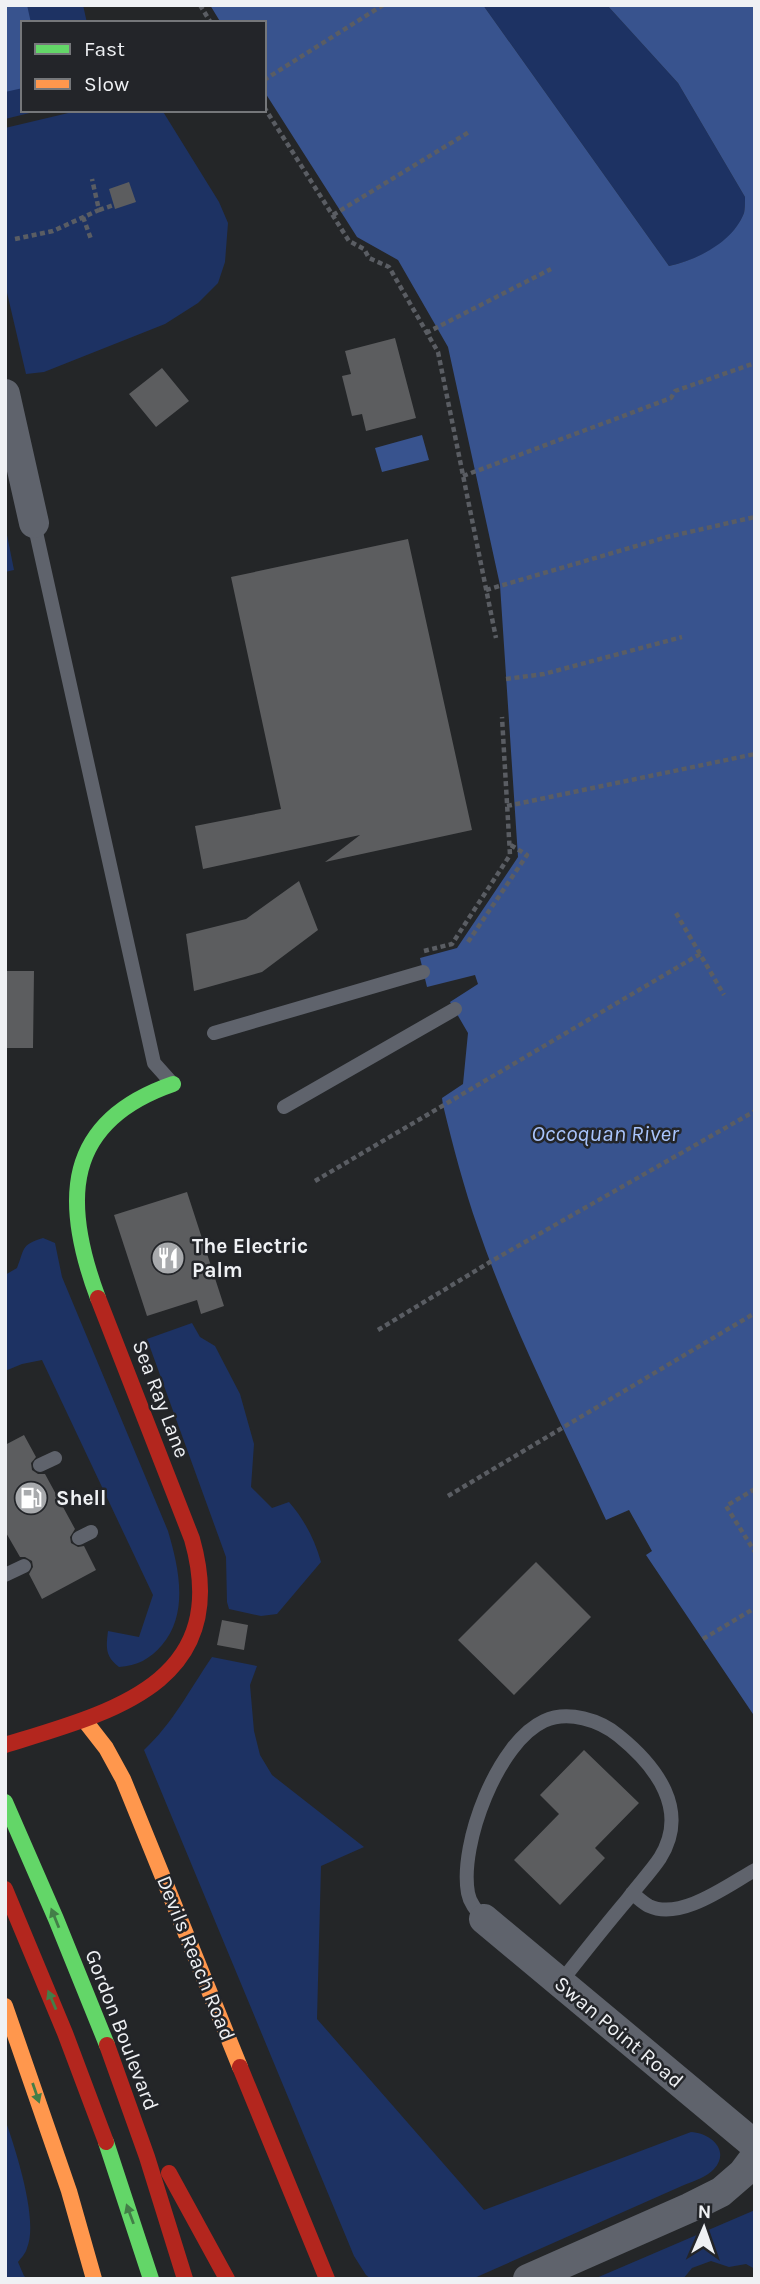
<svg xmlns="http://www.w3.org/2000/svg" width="760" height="2284" viewBox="0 0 760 2284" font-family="Karla,sans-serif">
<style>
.green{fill:#1d3263}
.water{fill:#38538e}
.building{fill:#5c5d5f}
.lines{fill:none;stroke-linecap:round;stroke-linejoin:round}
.path{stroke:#5a5d63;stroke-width:4.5;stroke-dasharray:5 3.5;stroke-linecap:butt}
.lane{stroke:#5f636c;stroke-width:14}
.street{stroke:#5f636c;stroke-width:30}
.fast{stroke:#63d668;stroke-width:16}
.slow{stroke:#ff974d;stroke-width:16}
.jam{stroke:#b3261e;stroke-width:16}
.oneway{fill:#437e48}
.labels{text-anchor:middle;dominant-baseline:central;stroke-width:5;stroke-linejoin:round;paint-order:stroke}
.poi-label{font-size:21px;font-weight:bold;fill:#eff1f4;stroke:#232529;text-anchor:start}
.street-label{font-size:21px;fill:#eff1f4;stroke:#232529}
.water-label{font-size:23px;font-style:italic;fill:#a9c4fc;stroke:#232529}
</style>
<rect width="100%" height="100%" fill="#242628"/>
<!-- green -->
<path class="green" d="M5,5H83L87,23H23V110H42L5,119Z
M483,5H607L678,83L745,197C745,202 745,209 744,213C733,243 697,260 669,266Z
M81,110H162L219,202L228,223L225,262L218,283L198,303L165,324L44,372L26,374L5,284V128Z
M5,525L14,570L5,572Z
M43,1238L55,1243L62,1277L168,1531C179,1568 189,1613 162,1645C150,1659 137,1666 119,1667C105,1656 106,1648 108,1631L139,1637L153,1595L42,1360L22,1364L5,1371V1275L17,1268C25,1249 20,1245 43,1238Z
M192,1323L200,1337L215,1346L240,1394L254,1444L251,1487L272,1508L289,1502C304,1519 315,1540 321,1562L277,1614L261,1616L229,1609L227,1602L226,1557L147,1339Z
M212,1657L257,1666L250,1685L254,1731L260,1755L272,1775L364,1847L321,1866L317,2019L484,2210L691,2132C710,2133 731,2150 714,2169C707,2177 694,2181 684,2185L472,2279H371L366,2275L354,2256L144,1750C173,1723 190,1689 212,1657Z
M5,2119C15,2148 39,2220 27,2248C26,2253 21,2258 18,2262L24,2276L28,2279H5Z
M755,2210V2269L746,2264L729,2267L711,2261L692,2268L683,2279H594Z"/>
<!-- water -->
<path class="water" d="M5,5H27L31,23H23V88L5,92Z
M210,5H483L669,266C697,260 733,242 744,213C745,209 745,202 745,197L678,83L607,5H755V1717L646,1555L652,1551L629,1510L606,1520C562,1424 512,1328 478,1228C464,1188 453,1146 443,1105L442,1098L463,1084L468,1033L450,1002L478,984L475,975L427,987L420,958L457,948L518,857L500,585L448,347L398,260L357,237L264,91V23H221Z
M422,435L429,460L382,472L375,448Z"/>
<!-- building -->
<path class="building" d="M129,182L136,202L115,209L109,189Z
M395,338L416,418L366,431L362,414L352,416L342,376L351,374L345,351Z
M162,368L189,401L156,427L129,394Z
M408,539L472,830L325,862L360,835L203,869L195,826L281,809L231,577Z
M299,881L318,930L262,972L194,991L186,934L246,919Z
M5,971H34L33,1048H5Z
M187,1192L224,1306L201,1314L197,1300L147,1316L114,1215Z
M24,1435L36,1457L31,1463L32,1470L38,1474H45L75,1529L70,1537L71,1543L78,1547L84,1546L96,1570L42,1599L29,1574L33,1567L32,1561L25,1557H20L5,1531V1445Z
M536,1562L591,1617L514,1695L458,1640Z
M222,1620L248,1625L244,1650L217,1645Z
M584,1750L639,1803L595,1848L605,1858L560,1905L514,1860L559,1814L540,1795Z"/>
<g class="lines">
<!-- path -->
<path class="path" d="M200,5L211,23
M264,80L383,5
M264,107L349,241L364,249L369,258L389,267L438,352L496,638
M99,210L114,205
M333,215L469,132
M83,217L91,239
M15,239L53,231L99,210L92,179
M426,333L551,269
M463,476L671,398L675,391L755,363
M486,590L667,537L755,517
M506,679L544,674L682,637
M507,806L755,754
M676,913L724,995
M468,942L527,855L509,844
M424,951L452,944L510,855L502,717
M315,1181L700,954
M378,1330L490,1262L755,1111
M755,1489L726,1506L755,1552
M448,1496L755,1313
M703,1639L755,1608"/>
<!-- lane -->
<path class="lane" d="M34,523L154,1063L171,1082
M214,1033L423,972
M284,1107L455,1009
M40,1465L55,1458
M79,1538L91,1532
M5,1575L24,1566
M632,1893C637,1897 643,1903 649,1906C681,1921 728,1885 755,1870
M484,1919C477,1911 470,1904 468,1893C459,1844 498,1742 544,1721C568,1710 600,1720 619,1736C656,1766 690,1810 660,1858C650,1873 637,1886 627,1900C604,1927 582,1955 560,1983"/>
<!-- street -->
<path class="street" d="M5,394L34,523
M484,1919L755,2145
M528,2279L689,2208L721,2192L743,2173L755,2157"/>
<!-- fast -->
<path class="fast" d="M98,1298C62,1202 63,1122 173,1084
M5,1802L56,1919L107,2045
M106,2142L151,2279"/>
<!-- slow -->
<path class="slow" d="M85,1721L106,1748L123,1779L240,2067
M5,2006L69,2191L94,2279"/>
<!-- jam -->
<path class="jam" d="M5,1745C112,1712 233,1683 192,1539L98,1298
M5,1889L65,2033L106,2142
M107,2045L147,2157L185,2279
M240,2067L327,2279
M169,2173L227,2279"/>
</g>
<!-- one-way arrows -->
<defs><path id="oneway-solid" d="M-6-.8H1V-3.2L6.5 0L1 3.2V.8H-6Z" transform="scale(1.75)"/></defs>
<g class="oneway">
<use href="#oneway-solid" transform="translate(55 1918) rotate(-112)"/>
<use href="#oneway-solid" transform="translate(52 2000) rotate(-113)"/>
<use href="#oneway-solid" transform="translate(36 2093) rotate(71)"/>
<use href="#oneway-solid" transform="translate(130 2214) rotate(-110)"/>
</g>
<!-- icons -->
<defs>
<symbol id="restaurant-disc" viewBox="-11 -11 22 22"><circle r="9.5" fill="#a8aaad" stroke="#232529"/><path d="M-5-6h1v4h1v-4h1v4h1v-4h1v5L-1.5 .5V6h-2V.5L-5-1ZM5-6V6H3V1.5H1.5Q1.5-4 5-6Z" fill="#fff"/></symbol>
<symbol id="fuel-disc" viewBox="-11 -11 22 22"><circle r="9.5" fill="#a8aaad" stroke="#232529"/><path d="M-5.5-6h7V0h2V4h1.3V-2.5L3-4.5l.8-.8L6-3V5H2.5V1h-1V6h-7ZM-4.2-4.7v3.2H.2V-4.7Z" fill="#fff"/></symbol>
</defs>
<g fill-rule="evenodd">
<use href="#restaurant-disc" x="149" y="1239" width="38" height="38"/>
<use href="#fuel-disc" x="12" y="1479" width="38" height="38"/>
</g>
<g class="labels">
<!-- poi labels -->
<g class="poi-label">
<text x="192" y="1246">The Electric<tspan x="192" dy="24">Palm</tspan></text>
<text x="56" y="1498">Shell</text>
</g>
<!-- street labels -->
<g class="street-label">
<text transform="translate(161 1399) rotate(69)">Sea Ray Lane</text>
<text transform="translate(196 1958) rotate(68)">Devils Reach Road</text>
<text transform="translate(122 2030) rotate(69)">Gordon Boulevard</text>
<text transform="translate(619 2032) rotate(40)">Swan Point Road</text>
</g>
<!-- water labels -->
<g class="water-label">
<text x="605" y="1133">Occoquan River</text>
</g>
</g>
<!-- border -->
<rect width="760" height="2284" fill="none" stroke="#eff1f4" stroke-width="14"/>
<!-- legend -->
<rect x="21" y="21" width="245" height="91" fill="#232529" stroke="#75777a" stroke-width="2"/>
<rect x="35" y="44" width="35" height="10" fill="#63d668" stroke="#75777a" stroke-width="2"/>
<text x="84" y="56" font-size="21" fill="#eff1f4">Fast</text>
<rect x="35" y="79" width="35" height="10" fill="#ff974d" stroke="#75777a" stroke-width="2"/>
<text x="84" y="91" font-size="21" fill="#eff1f4">Slow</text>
<!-- north arrow -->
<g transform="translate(704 2228) rotate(2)" stroke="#232529" stroke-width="5" paint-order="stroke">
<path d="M0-5L12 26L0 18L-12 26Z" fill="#eff1f4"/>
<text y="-10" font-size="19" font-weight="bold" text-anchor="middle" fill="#eff1f4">N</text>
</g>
</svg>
